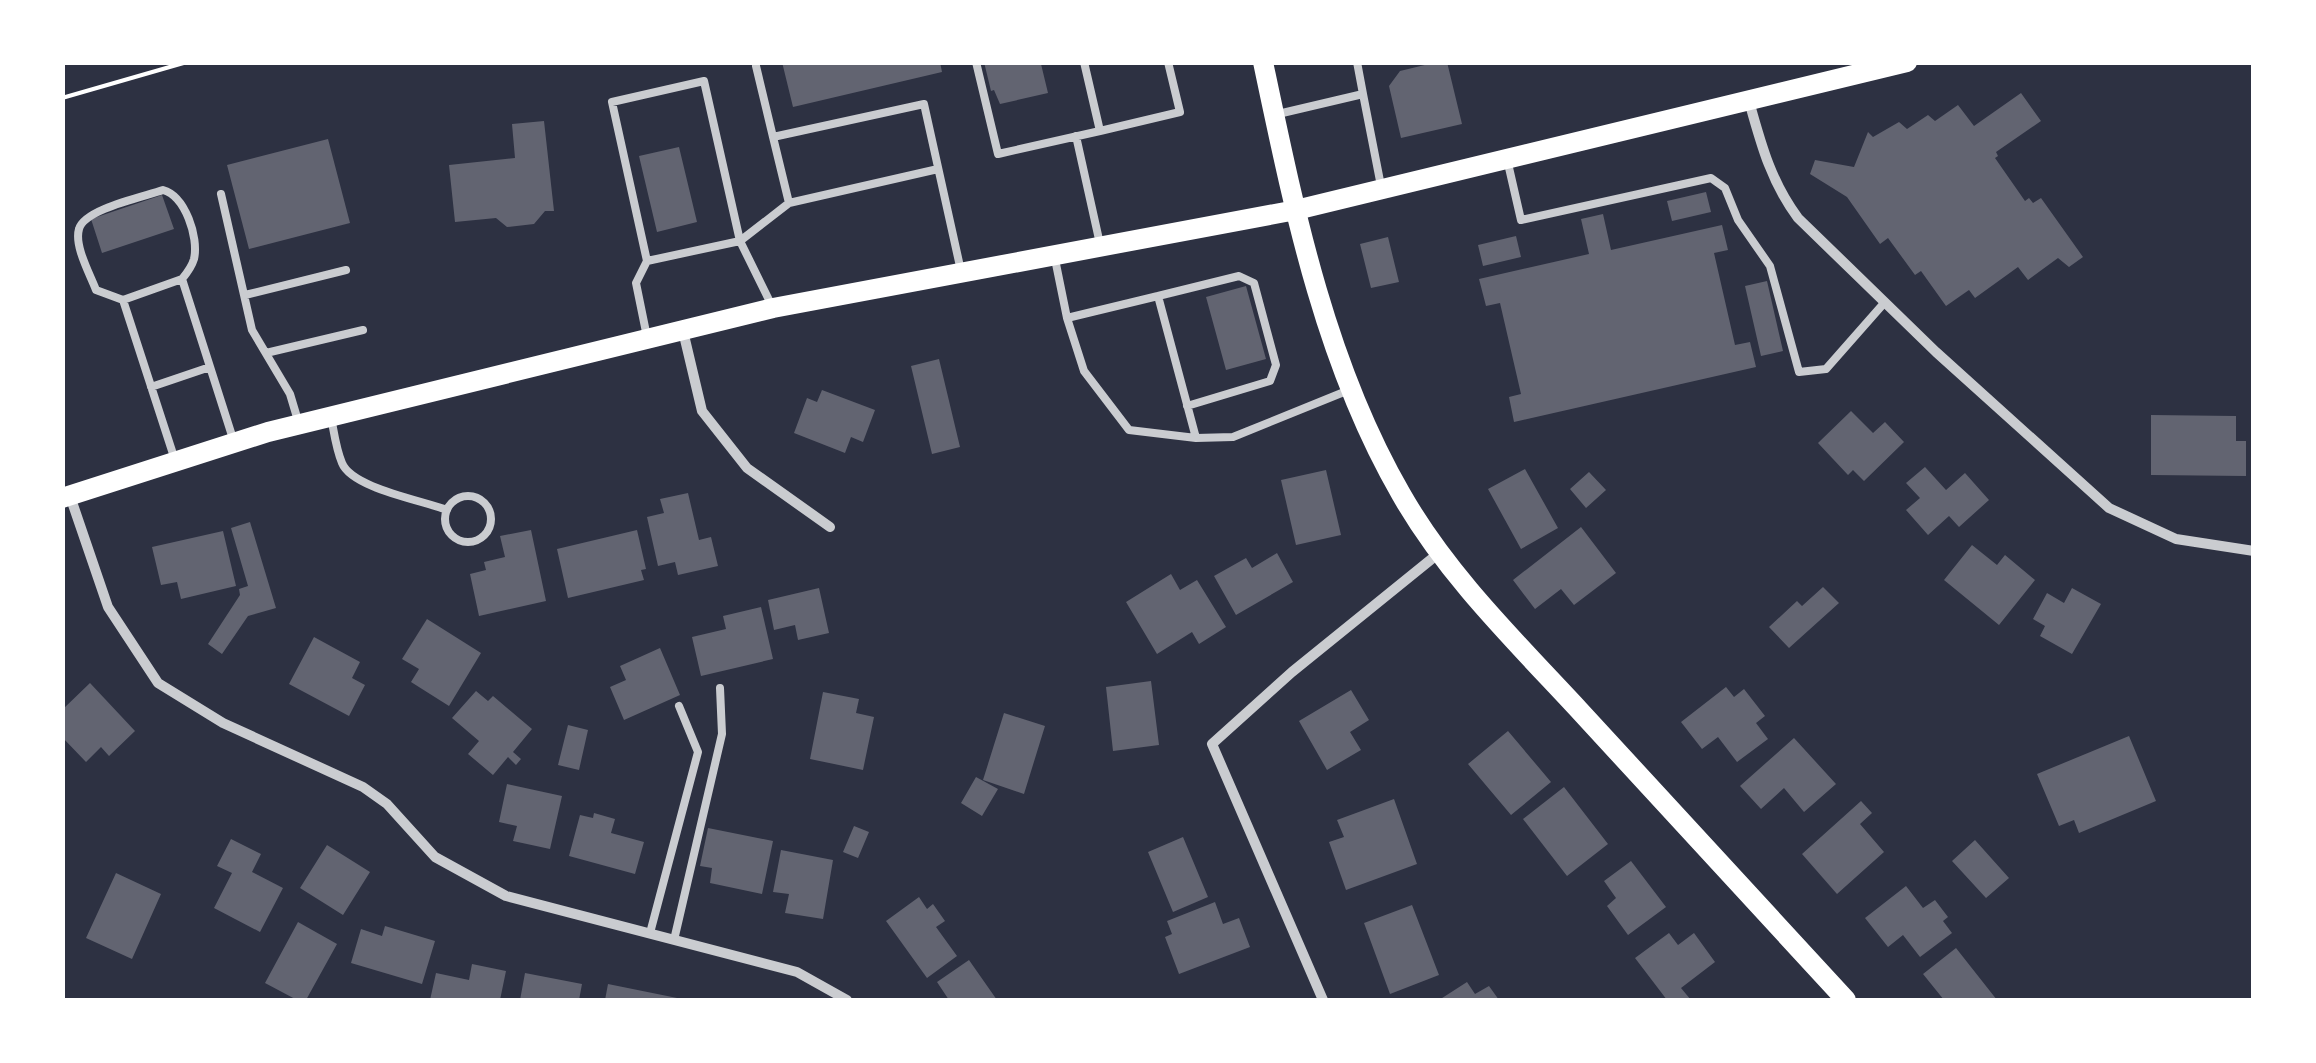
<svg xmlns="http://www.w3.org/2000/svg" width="2316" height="1063" viewBox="0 0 2316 1063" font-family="'Golos Text',sans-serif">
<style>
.building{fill:#626471}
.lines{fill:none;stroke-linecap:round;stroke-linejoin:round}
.path{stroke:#fff;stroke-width:4}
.service{stroke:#caccd0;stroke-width:8}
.minor{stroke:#caccd0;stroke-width:10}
.secondary{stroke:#fff;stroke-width:20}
</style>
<rect width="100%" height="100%" fill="#2d3142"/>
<!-- building -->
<path class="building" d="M782,62H940L942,72L793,107Z
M984,62L1041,64L1048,93L1000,104L994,90L991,91Z
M1437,62H1447L1462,124L1401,138L1389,86L1400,71Z
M2021,93L2041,121L1996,152L1998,156L1995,158L2025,201L2029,198L2033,203L2041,198L2083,257L2069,267L2058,258L2028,280L2018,267L1975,298L1969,290L1946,306L1921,271L1915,275L1888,238L1880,244L1847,197L1810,174L1815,160L1854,167L1868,132L1873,137L1899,122L1907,129L1928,115L1935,121L1958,105L1974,126Z
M544,121L554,211H545L534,224L507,227L496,218L455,222L449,165L515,158L512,124Z
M328,139L350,223L249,249L227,165Z
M679,147L697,222L657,232L639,156Z
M1706,192L1711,212L1672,221L1667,201Z
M162,195L174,229L102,253L91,219Z
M1603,214L1611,250L1722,225L1728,250L1714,253L1735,345L1750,342L1756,367L1514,422L1509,397L1521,394L1500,303L1486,306L1479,279L1589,254L1581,219Z
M1516,236L1521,257L1483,266L1478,245Z
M1388,237L1399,282L1371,288L1360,244Z
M1767,281L1783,351L1761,356L1745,286Z
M1246,286L1266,359L1226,370L1206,297Z
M939,359L960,447L932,454L911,366Z
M822,390L875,410L863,442L851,437L845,453L794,433L807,398L817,402Z
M1851,411L1873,433L1885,422L1904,442L1864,481L1853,470L1848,475L1818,443Z
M2151,415L2236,416V441H2246V476L2151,475Z
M1925,467L1946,490L1965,473L1989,500L1959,527L1949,516L1928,535L1906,510L1920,498L1906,483Z
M1525,469L1558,528L1521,549L1488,489Z
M1326,470L1341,535L1296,545L1281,480Z
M1589,472L1606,490L1586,508L1570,489Z
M688,493L699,540L711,537L718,566L678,575L675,562L658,566L647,517L664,513L660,499Z
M250,522L276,608L248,616L222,654L208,644L240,595L239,589L248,586L231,528Z
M1581,527L1616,573L1574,605L1561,589L1535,609L1513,580Z
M531,530L546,601L479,616L470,574L486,570L484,562L505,557L500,536Z
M637,530L646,569L641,570L644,580L568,598L557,549Z
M223,531L236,586L181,599L177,582L161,585L152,547Z
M1972,545L1997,565L2005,555L2035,580L1999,625L1944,580Z
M1277,553L1293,582L1236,615L1214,576L1246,558L1252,568Z
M1171,574L1180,590L1197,580L1226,627L1199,644L1192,632L1157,654L1126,602Z
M1823,587L1839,603L1789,648L1769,627L1797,601L1802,606Z
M819,588L829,633L798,640L795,625L774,630L768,600Z
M2072,588L2101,604L2072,654L2040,636L2045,626L2033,619L2047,593L2064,603Z
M761,607L773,659L701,676L692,637L726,629L723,616Z
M427,619L481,653L449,706L411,682L419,669L402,659Z
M314,637L360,662L352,678L365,685L349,716L289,684Z
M660,648L680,695L624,720L610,687L626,680L620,666Z
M1151,681L1159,745L1113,751L1106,687Z
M90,683L135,731L109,756L101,747L86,762L62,737V710Z
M1726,687L1734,697L1744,689L1765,716L1756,723L1768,739L1737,762L1718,737L1702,749L1681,722Z
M1351,690L1369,720L1350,732L1361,750L1327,770L1299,721Z
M476,691L488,701L493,696L532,729L513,752L521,759L516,765L508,757L493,775L468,754L479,741L452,718Z
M823,692L859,699L856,713L874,717L863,770L810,759Z
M1004,713L1045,726L1024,794L983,780Z
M568,725L588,730L579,770L558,765Z
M1508,731L1551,782L1511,815L1468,764Z
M2129,736L2156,801L2079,833L2074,820L2059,826L2037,774Z
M1794,738L1836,784L1804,812L1784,788L1761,809L1740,786Z
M976,777L998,789L982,816L961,803Z
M507,784L562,796L550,849L513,841L517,826L499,822Z
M1564,787L1608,844L1567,876L1523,819Z
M1394,799L1417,864L1346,890L1329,842L1344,837L1337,820Z
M1861,801L1872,813L1860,824L1884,852L1837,894L1802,854Z
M594,813L615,819L611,833L644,842L635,874L569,856L580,815L593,818Z
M854,826L869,832L858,858L843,852Z
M708,828L773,841L762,894L710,883L712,868L700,866Z
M1183,837L1208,897L1173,912L1148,852Z
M231,839L261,854L252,872L283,888L260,932L214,908L232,873L217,866Z
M1975,840L2009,878L1986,898L1952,861Z
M327,845L370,872L343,915L300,888Z
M781,850L833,860L823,919L785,913L789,894L773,892Z
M1631,861L1666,907L1628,935L1607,906L1616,898L1604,881Z
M116,873L161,894L132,959L86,938Z
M1906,886L1923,908L1935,900L1948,917L1943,921L1952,933L1920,957L1903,935L1888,947L1865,918Z
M919,897L927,909L933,904L945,921L936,927L957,956L927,978L886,921Z
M1215,902L1223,924L1239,918L1250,947L1179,974L1165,937L1172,934L1167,921Z
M1412,905L1439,975L1390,994L1364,923Z
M298,922L337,944L306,1000H297L265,983Z
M385,926L435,941L422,984L351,963L361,929L382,936Z
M1669,933L1678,945L1694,933L1715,962L1681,988L1691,1000H1667L1635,958Z
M1956,948L1997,1000H1944L1923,974Z
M969,960L997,1000H949L937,982Z
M472,964L506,971L500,1000H430L436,973L469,980Z
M525,973L582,984L579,1000H520Z
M1467,982L1475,994L1489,986L1499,1000H1439Z
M608,984L682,999L681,1000H605Z"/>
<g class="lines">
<!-- path -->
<path class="path" d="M62,98L187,62"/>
<!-- service -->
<path class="service" d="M976,62L998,154L1100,131
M1084,62L1100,131L1180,112L1168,62
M1357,62L1363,94
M756,66L773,137
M1278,114L1363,94L1381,186
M1076,136L1100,244
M1507,159L1521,220L1711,178L1725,188L1738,220L1770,266L1799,372L1826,369L1885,302
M938,169L789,203L773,137L924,104L961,271
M221,194L252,330L290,394L299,424
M1055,259L1067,318L1084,371L1129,430L1196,438L1233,437L1349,390
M647,261L740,241L789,203
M182,279C187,273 192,266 194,259C199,237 185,196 163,190C143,197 84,209 79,229C74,246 90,274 96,290L123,300L182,279L234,442
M245,295L346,270
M1158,296L1239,276L1254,283L1276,365L1270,381L1187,406
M123,300L174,457
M1067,318L1158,296L1196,438
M647,337L636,283L647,261L612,102L704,81L740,241L771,304
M266,353L363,330
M151,387L210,367
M331,417C334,432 336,449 342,463C352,488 421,500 447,510
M445 519a23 23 0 1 1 46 0a23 23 0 1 1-46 0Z
M650,933L698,752L679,706
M674,940L722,734L720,688"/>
<!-- minor -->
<path class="minor" d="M1749,101C1761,144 1771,182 1798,218L1936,352L2109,508L2176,539L2254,551
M683,331L702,411L747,468L830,527
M70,496L108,607L158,683L223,723L363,787L387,804L435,857L506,896L797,972L847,1000
M1323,1000L1212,744L1292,672L1439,553"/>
<!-- secondary -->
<path class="secondary" d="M1263,62C1294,209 1325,363 1401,494C1447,575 1516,642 1579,710C1668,807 1757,904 1846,1000
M62,498L268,432L773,308L1296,210L1907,62"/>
</g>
<!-- border -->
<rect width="2316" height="1063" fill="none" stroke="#ffffff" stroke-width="130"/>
</svg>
